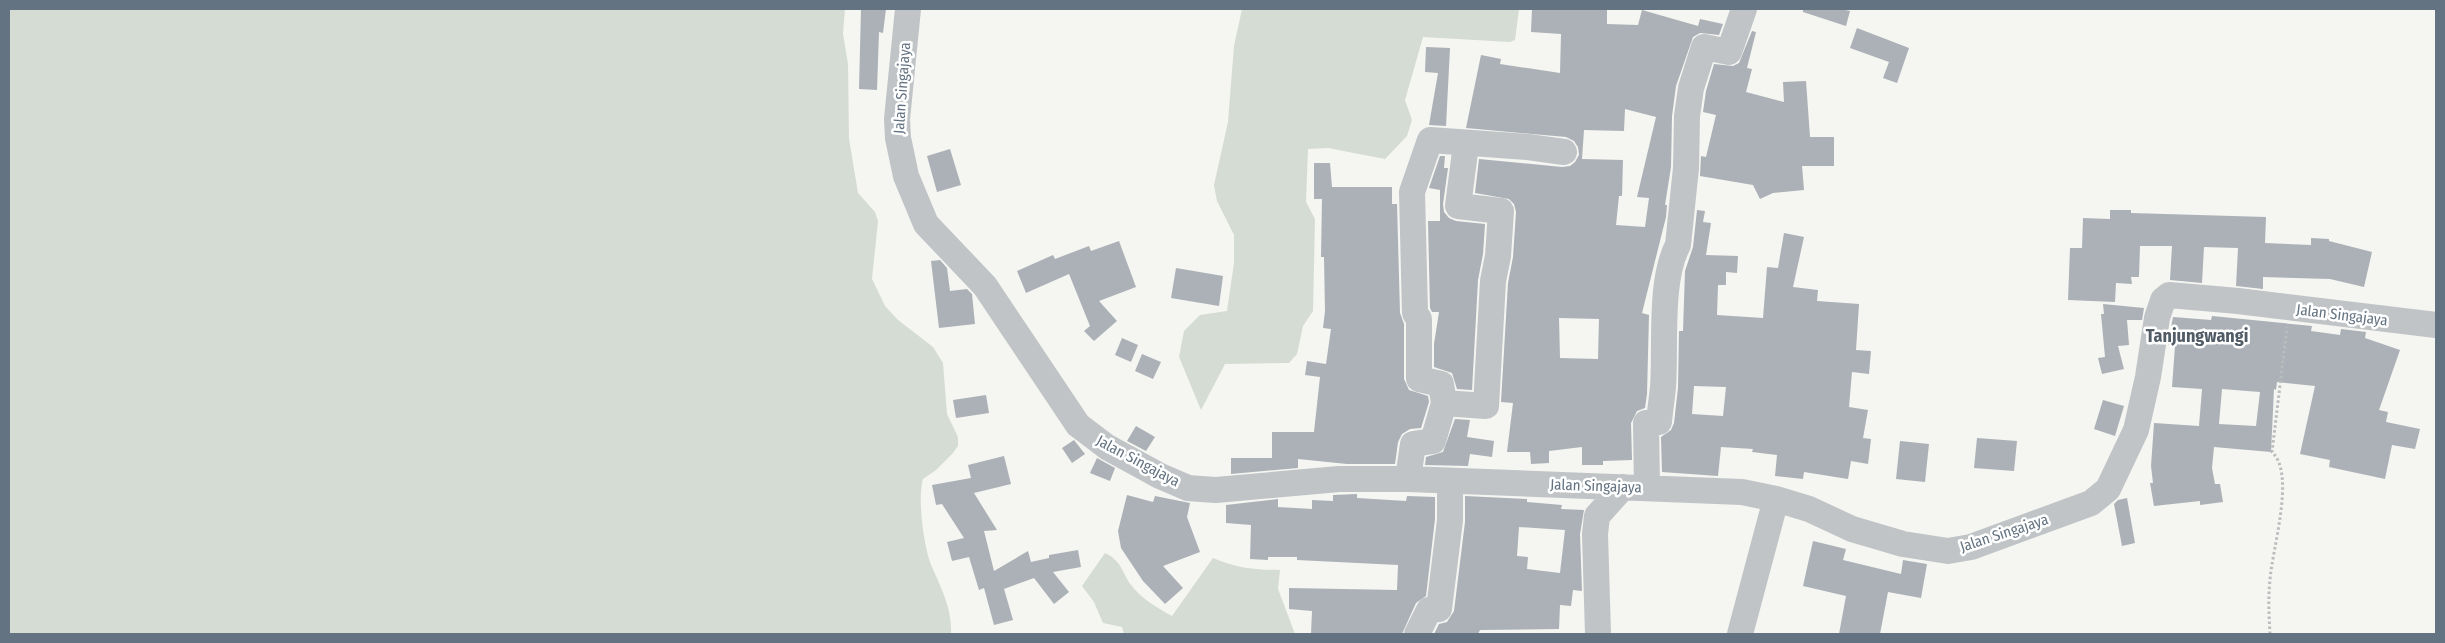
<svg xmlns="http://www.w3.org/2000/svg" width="2445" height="643" viewBox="0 0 2445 643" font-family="'Fira Sans Condensed',sans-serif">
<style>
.green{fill:#d5dcd3}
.building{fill:#abb1b7;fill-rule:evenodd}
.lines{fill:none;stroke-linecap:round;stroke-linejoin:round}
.path{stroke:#babcbe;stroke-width:3;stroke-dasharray:2.5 2.5;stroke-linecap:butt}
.minor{stroke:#c0c4c7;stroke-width:26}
.labels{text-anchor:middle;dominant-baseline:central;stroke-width:5;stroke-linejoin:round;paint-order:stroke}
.street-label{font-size:15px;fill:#647382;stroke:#fff}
.quarter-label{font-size:18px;font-weight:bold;fill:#525c67;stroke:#fff}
</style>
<rect width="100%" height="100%" fill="#f5f5f1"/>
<!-- green -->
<path class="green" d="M9,9H845L843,34L848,64L849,139L858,193L875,212L878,221L872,279L885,306L898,320L933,347L943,363L947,414L958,437V446L953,453L936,470L923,479C917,498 924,549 932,567C942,590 952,609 951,634H9Z
M1242,9H1519L1515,40L1510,42L1423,37L1405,100L1412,120L1407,136L1385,159L1328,148L1308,149L1306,202L1315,219L1313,311L1303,326L1297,354L1289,363L1225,364L1201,410L1179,357L1184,331L1200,315L1227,311L1234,263V235L1217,201L1214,185L1228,122L1234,46Z
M1105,553C1122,561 1121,571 1131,585C1141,598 1157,608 1172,616L1213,558C1236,568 1255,570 1280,570L1278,589L1295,634H1124L1122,627L1103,623L1094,602L1082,586Z"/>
<!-- building -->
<path class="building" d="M861,9H886L883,33L879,32L877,90L859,89Z
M1532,9H1607V24L1638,25L1642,10L1698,26L1700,19L1723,24L1719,35L1700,33L1693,37L1676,86L1672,116L1671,167L1665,205H1667L1666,217L1642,313L1649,315L1647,394L1645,408L1637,411L1631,423L1632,460L1603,461V465H1582V447L1549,451V463L1531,464L1530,452H1507L1513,403L1501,402L1508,283L1513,257L1516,212L1514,204L1509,199L1475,193L1479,159L1562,167L1570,166L1575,162L1579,155L1578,147L1574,141L1566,137L1466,128L1481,55L1501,59L1500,64L1560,73L1561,34L1531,32ZM1625,109L1656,117L1637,197L1649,198L1645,227L1616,225L1619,196H1622L1623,160L1582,159L1584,130L1624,131ZM1559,318L1599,319L1598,359L1560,358Z
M1803,9H1841L1850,11L1846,26L1803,12Z
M1857,28L1909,48L1897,83L1883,78L1889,62L1850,48Z
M1752,31L1756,32L1747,68L1752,69L1746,92L1784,102L1783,82L1806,81L1810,137H1834V166H1802L1804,190L1773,193L1760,199L1753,185L1700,176L1701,156L1706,157L1716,115L1703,112L1706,91L1714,64L1733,66L1739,63Z
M1426,47L1450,48L1446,126L1429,125L1438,73L1425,72Z
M950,149L961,185L937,192L927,156Z
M1440,156H1445L1444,168H1448L1443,204L1444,212L1449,218L1456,221L1485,224L1483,254L1478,280L1472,390L1457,389L1452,373L1434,367V344L1439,312H1432L1430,308L1428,221H1440V190L1429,188Z
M1314,163H1330L1332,187H1392V204H1397L1400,313L1404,324V379L1409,390L1428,396L1429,402L1421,428L1410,429L1402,434L1398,442L1395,464H1347L1298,459V468L1231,474V458H1272V432H1314L1320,377L1305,375L1307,361L1326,364L1331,329L1323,328L1325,311L1324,257H1321L1322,199H1314Z
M1697,210L1705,211L1703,222L1711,223L1706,255L1738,256L1737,273L1726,272V285H1718L1717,315L1763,318L1767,267L1778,268L1784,233L1804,237L1793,287L1818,290L1817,301L1859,304L1856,350L1871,351L1869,374L1852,372L1849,407L1868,410L1863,438L1871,439L1868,464L1851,461L1848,479L1804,472L1803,479L1775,476L1777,455L1752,452L1753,449L1721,447L1718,476L1662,472L1661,437L1671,430L1674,423L1678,388L1679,331H1683L1685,271L1693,247ZM1694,386L1726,387L1723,416L1692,414Z
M2110,210H2131V213L2266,217L2265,243L2311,245V238L2329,239V241L2372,252L2364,287L2330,279L2263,277V289L2236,286L2238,248L2204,247L2202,283L2170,280L2172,246H2140L2139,277H2131L2132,284L2116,283L2115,302L2068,300L2070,248H2082L2083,218L2110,219Z
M1119,241L1136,287L1099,301L1117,321L1094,341L1084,331L1090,326L1069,274L1026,293L1017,271L1053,255L1055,259L1089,246L1091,251Z
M940,260L947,268L950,291L967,289L972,294L975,324L939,328L931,261Z
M1176,268L1223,276L1219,306L1171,298Z
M2103,304L2144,308L2142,320H2127L2129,345L2118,346L2124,369L2102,374L2098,358L2105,357L2101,314H2104Z
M2212,316L2312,326L2311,331L2340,335L2341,329L2366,332L2365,338L2400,350L2379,410L2388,412L2386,422L2420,429L2415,449L2392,445L2385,479L2329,467L2330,460L2300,454L2315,386L2277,382L2276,390L2274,389L2271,452L2214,447L2212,468L2215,484H2220L2223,502L2200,505V501L2154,506L2150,483H2153L2151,466L2154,423L2199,426L2202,389L2172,387L2175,346L2168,345L2172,322L2173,317L2211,320ZM2222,389L2260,392L2256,426L2219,424Z
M1122,338L1138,345L1131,362L1115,355Z
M1142,354L1161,362L1153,379L1135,371Z
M986,395L989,413L956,418L953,400Z
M2103,400L2124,406L2115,436L2094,429Z
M1455,419L1470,420L1467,437L1494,441L1492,457L1470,454L1468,466L1425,465L1426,457L1443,452Z
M1136,426L1155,437L1146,451L1127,441Z
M1977,438L2017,441L2014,471L1974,468Z
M1074,440L1085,454L1072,463L1062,448Z
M1900,441L1929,444L1925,482L1896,479Z
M1004,456L1011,484L974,493L997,530L984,531L994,571L1028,551L1031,562L1049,558V555L1078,550L1081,567L1053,572L1069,592L1054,604L1034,578L1004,589L1013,620L994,625L984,588L979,590L969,557L952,561L947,542L964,538L942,504L936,505L932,485L971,478L968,465Z
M1097,458L1115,468L1110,481L1090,473Z
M1357,494V498L1406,501L1407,496L1435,497V519L1426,596L1416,603L1402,634H1311L1312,611L1289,609V588L1397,590L1398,565L1297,560V557H1268V560L1250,559L1251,525L1226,523V505L1278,499V507L1312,509V500L1333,501V495Z
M1127,495L1153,502L1155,496L1190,503L1187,517L1200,552L1163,566L1183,588L1165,604L1143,581L1121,548L1118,531Z
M1465,496L1527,499V502L1562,505L1561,509L1584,510L1580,534L1582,591L1573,590L1571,606L1560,605L1559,629L1480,630L1478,634H1434L1439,624L1447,622L1454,611L1465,522ZM1519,527L1565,530L1560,573L1527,569L1528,557L1517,556Z
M2127,498L2135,543L2122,546L2114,504L2118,500Z
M1813,541L1846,549L1843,560L1901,574L1903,560L1927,564L1921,598L1888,592L1880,634H1839L1846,596L1803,586Z"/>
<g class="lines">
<!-- path -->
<path class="path" d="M2270,634C2269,616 2268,598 2270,580C2272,549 2296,474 2272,452L2287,327"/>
<!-- minor -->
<path class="minor" d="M908,9L897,119L898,138L906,176L926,224L985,286L1078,425L1107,447L1160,476L1188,488L1201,489L1216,490L1339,479H1408L1742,492L1776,499L1809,509L1852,529L1903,544L1948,551L1971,547L2091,503L2108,489L2136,430L2148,377L2157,318L2163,300L2169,295L2238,301L2436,325
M1444,403L1486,406L1493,281L1498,256L1501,211L1458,206L1466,144
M1408,479L1413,444L1433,441L1444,403L1441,384L1419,379V319L1415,313L1412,192L1430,140L1528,147L1564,152
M1647,488L1646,423L1659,422C1660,410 1662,398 1663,387C1666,346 1659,280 1678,245L1686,168L1687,116L1691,88L1704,47L1729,52L1744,9
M1417,634L1429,610L1439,609L1450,520V482
M1598,634L1595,534L1597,516L1623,487
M1740,634L1776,499"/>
</g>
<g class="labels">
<!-- street labels -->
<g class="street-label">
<text transform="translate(902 88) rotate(-86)">Jalan Singajaya</text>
<text transform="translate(2342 315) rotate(7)">Jalan Singajaya</text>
<text transform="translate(1138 461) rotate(28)">Jalan Singajaya</text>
<text transform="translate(1596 486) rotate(2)">Jalan Singajaya</text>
<text transform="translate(2004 533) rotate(-18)">Jalan Singajaya</text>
</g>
<!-- quarter labels -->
<g class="quarter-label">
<text x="2197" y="336">Tanjungwangi</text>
</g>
</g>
<!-- border -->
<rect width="2445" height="643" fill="none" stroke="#647382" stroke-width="20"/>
</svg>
